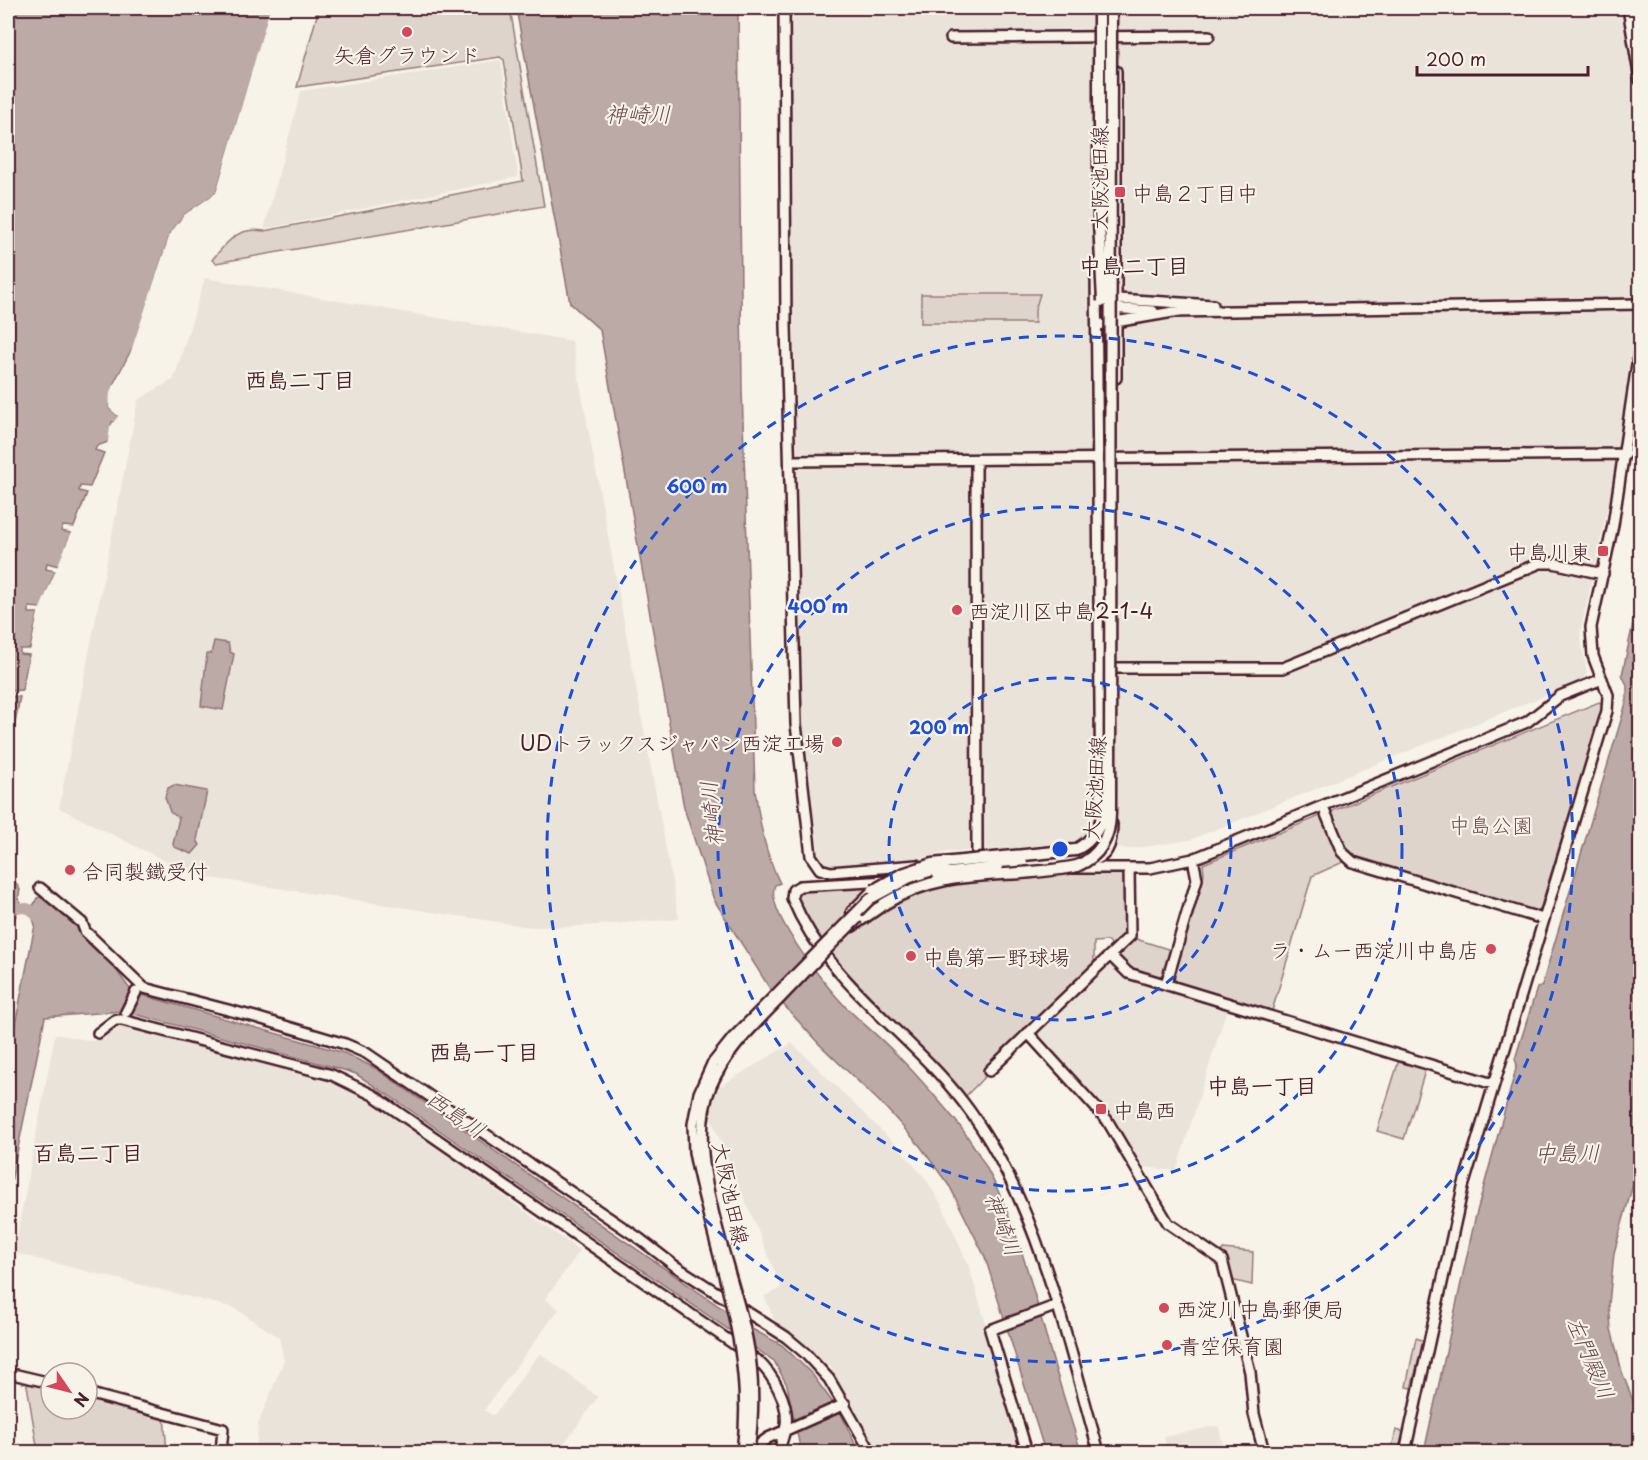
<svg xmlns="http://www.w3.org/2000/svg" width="1648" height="1460" viewBox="0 0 1648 1460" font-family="'Playpen Sans','Klee One',sans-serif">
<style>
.built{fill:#eae3da}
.green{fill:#ded4cc;stroke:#947a7c;stroke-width:1.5}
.water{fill:#bcaaa7;stroke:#8e7275;stroke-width:1.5}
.pier{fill:#f7f3e8}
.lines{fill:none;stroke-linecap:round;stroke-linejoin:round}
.river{stroke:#bcaaa7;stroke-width:10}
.secondary-casing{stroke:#4a1f2b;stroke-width:14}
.primary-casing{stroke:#4a1f2b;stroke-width:14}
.highway-casing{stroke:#4a1f2b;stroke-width:15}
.secondary{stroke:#f7f3e8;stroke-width:9}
.primary{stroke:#f7f3e8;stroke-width:9}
.highway{stroke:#f7f3e8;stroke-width:10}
.primary-bridge-casing{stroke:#4a1f2b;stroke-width:14;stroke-linecap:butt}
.highway-bridge-casing{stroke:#4a1f2b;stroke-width:15;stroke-linecap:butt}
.primary-bridge{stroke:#f7f3e8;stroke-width:9}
.highway-bridge{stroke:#f7f3e8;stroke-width:10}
.ring{fill:none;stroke:#1d4ed8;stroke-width:3;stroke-dasharray:10 8}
.poi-dot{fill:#d1495b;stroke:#f7f3e8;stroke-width:2}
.labels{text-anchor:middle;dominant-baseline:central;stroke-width:4.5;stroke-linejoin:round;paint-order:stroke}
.poi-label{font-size:21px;fill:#4a1f2b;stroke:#f7f3e8;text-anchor:start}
.street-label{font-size:21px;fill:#4a1f2b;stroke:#f7f3e8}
.park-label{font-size:21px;fill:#6f4c53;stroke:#f7f3e8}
.water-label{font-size:22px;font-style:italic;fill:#6c4950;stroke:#f7f3e8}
.neighbourhood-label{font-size:22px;font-weight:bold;fill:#4a1f2b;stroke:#f7f3e8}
.centre{fill:#1d4ed8;stroke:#f7f3e8;stroke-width:3}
.ring-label{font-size:18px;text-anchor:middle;font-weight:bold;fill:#1d4ed8;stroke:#f7f3e8;stroke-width:4.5;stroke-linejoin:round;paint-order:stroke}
</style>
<rect width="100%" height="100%" fill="#f7f3e8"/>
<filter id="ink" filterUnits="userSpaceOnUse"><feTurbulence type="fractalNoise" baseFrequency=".0167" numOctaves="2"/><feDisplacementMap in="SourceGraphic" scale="12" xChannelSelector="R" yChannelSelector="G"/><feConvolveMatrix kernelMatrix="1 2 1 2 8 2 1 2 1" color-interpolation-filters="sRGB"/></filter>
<g filter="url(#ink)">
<!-- built -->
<path class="built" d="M791,8H1622L1627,27L1640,160L1634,328L1615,474L1580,634L1587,673L1583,680L1190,840L1130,849L1069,845L948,852L914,860L826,867L820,862L801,720L794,331L790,284Z
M501,60L518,177L264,229L301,91Z
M205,278L572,341L679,919L569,927H530L205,877L179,868L59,808L138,400L174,379Z
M1107,966H1112L1121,977L1228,1006L1176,1171L1144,1167L1110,1116L1037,1036V1032Z
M122,1023L339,1081L360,1092L580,1251L545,1299L559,1309L484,1410L492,1415L495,1414L540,1353L598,1397L558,1452H256L258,1424L284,1360L279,1337L234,1308L14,1253L55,1034L94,1041L114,1024Z
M792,1043L900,1149L925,1178L942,1205L969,1267L1024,1452H878L870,1445L831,1368L776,1323L764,1296L779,1290L781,1286L702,1097Z
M1215,1426L1219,1427L1224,1452H1167L1164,1437Z"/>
<!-- green -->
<path class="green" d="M319,8H510L544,206L216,263L212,260C228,241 237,227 264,231L523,181L504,60L500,57L297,87Z
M921,294H1040L1035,310V323H921Z
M1599,702L1603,705L1540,910L1536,912L1352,858L1312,876L1272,1011L1177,982L1173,976L1204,874L1203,864Z
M1107,871L1123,872L1126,875L1127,933L1114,947L1108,941L1094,942V964L964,1098L839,968L810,925L795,896L800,889Z
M1133,938L1171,950L1164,974L1159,976L1130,967L1120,958L1121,950Z
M1399,1060L1426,1068L1404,1139L1377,1131Z
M1223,1249L1253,1252L1252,1285L1231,1280L1225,1256L1221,1253Z
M1416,1338L1424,1341L1411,1388L1406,1387Z
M32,1381L51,1386V1409H87V1396L164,1416L167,1452H38L27,1385Z
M1396,1430L1404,1432L1399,1452H1391Z"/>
<!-- water -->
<path class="water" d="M8,8H271L216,193L184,215L170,234L134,345L114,383L109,408L118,416L116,422H112L108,442L97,446L95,450L104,453L90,487L80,486L79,491L87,493L74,527L63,526L61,531L71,533L59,566L47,563L46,569L55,571L41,608L29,607V613H38L30,649H20V654L29,655L22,690L11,691V696L20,697L13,733L8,732Z
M516,8H738L742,390L755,790C760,824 765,854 780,883L775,885C763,909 825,985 843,1004C859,1021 879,1036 896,1054C913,1071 929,1089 945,1108C1004,1174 1025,1260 1048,1343C1058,1380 1070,1416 1081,1452H1045L985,1257L950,1187L920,1146L885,1107L819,1044L772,992L714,900L684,808L600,330L570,303Z
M1640,591V1159L1614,1253L1609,1304L1611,1329L1622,1372L1640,1419V1452H1562L1545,1447L1534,1452H1424L1475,1219L1517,1065L1515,1059L1537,988L1542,985L1627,700V685L1622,675Z
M214,641L228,643L230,652L234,654L223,710L201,706L207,654H211Z
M174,785L207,791L197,840L200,845L192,854L174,847L173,844L179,818L170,812L165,797L168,788Z
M8,871L20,890L18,899L21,903L14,920L8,925Z
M41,897L71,919L88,943L114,967L132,992L344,1053L375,1068L752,1329L782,1345L812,1374L841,1414L859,1452H801L787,1385L774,1361L394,1099L356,1074L337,1068L123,1011L45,1017L11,1182L8,1181V1060L35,925L32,915L26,911L27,904L33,906L37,898Z"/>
<!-- pier -->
<path class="pier" d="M270,8H274L266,35L271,28L276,30L278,35L266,74L259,77L255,70L218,195L186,217L173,235L133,355L113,393L111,405L120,417L119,423L113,428L110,444L107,446L110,427L118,416L109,408L110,392L130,354L170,234L184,215L216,193Z
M72,531L74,534L61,567L57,568L47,601L40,611L33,650L30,652L38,613Z"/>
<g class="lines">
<!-- river -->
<path class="river" d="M8,906L30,909L37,917"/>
<defs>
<path id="secondary" d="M784,8L786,325L796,724L811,856L820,869L831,872L917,865
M1628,8L1640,80
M951,38L1209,36
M1117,299L1213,305
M1110,308L1153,311
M1098,325L1173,312L1640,304
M976,460L977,856
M791,461L1626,454
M1106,668H1283L1540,563H1553L1603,574
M1323,807L1342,852L1353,862L1543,919
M1072,868H1150L1193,859L1527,722L1560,696L1602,679
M913,879L945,876
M888,881L800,886L793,890L792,898C827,983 908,1031 963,1102C1038,1199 1065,1336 1099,1452
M40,888L82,923L85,931L144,988L255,1017L345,1044L366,1053L640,1239L675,1266L786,1337L805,1353L829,1379L871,1452
M1110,955L1128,973L1493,1084
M1166,984L1197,879L1193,859
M126,1012L136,992
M98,1033L115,1020H122L332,1075L373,1095L757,1360C773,1375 789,1402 786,1425C785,1436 779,1441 781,1452
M1028,1033L1107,1120L1168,1223L1222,1260L1250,1372L1254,1414L1264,1452
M989,1071L1130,936L1129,869
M17,1375L51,1383
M87,1393L223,1429L221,1452
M749,1452L768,1438L845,1404
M1027,1452L990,1330L1055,1306
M1405,1452L1463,1187L1607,711L1608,695L1593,656L1591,627L1613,525L1640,344"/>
<path id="primary" d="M1096,273L1101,811
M1116,378V71
M1060,859C1083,857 1100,852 1101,825
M1084,862C1108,860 1112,845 1112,824
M1022,866L1067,863"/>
<path id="highway" d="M1105,38L1106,8
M1096,278L1105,248V65
M852,912L874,890
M852,926L884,904"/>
</defs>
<!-- secondary casing -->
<use href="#secondary" class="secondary-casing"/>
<!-- primary casing -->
<use href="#primary" class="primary-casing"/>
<!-- highway casing -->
<use href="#highway" class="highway-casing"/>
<!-- secondary -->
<use href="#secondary" class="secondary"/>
<!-- primary -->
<use href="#primary" class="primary"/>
<!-- highway -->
<use href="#highway" class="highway"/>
<defs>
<path id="primary-bridge" d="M991,863L1022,861
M937,874L998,867
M742,1452C756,1345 713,1255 694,1152L693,1124L699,1093L712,1064L732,1039L870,899L909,878L944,867
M749,1452C754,1414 755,1377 747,1339C733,1267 682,1155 711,1086C727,1048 760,1020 788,990C811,966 834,941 858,918"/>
<path id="highway-bridge" d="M1099,8V222L1103,301
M874,890L902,874L932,864L1075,850C1095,840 1103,824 1104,803
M884,904C949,864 1007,881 1077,866C1100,856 1110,837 1110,813L1111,8"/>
</defs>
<!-- primary-bridge casing -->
<use href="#primary-bridge" class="primary-bridge-casing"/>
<!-- highway-bridge casing -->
<use href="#highway-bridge" class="highway-bridge-casing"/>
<!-- primary-bridge -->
<use href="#primary-bridge" class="primary-bridge"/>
<!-- highway-bridge -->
<use href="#highway-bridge" class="highway-bridge"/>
</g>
</g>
<!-- distance rings -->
<g class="ring">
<circle cx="1060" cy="849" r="171"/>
<circle cx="1060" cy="849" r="342"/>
<circle cx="1060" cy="849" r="513"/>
</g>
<!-- markers -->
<g class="poi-dot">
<circle cx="407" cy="32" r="6"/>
<rect x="1114" y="186" width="12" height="12" rx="3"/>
<rect x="1597" y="545" width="12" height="12" rx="3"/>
<circle cx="957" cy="610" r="6"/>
<circle cx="837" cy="742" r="6"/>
<circle cx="70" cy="870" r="6"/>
<circle cx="1491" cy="949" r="6"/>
<circle cx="911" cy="956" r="6"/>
<rect x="1095" y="1103" width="12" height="12" rx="3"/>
<circle cx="1164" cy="1308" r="6"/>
<circle cx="1167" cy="1345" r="6"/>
</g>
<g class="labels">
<!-- poi labels -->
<g class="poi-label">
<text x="407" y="54" text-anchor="middle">矢倉グラウンド</text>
<text x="1132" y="192">中島２丁目中</text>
<text x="1591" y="551" text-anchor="end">中島川東</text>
<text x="969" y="610">西淀川区中島2-1-4</text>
<text x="825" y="742" text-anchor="end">UDトラックスジャパン西淀工場</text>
<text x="82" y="870">合同製鐵受付</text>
<text x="1479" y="949" text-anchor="end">ラ・ムー西淀川中島店</text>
<text x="923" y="956">中島第一野球場</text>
<text x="1113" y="1109">中島西</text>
<text x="1176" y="1308">西淀川中島郵便局</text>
<text x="1179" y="1345">青空保育園</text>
</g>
<!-- street labels -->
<g class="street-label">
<text transform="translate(1098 178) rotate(-90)">大阪池田線</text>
<text transform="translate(1093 788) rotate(-86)">大阪池田線</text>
<text transform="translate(732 1193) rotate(78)">大阪池田線</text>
</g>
<!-- park labels -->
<g class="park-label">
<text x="1491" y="824">中島公園</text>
</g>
<!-- water labels -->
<g class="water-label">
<text x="638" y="112">神崎川</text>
<text transform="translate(710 814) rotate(-96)">神崎川</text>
<text transform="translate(457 1113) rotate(35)">西島川</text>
<text x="1567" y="1151">中島川</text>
<text transform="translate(1005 1224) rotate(70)">神崎川</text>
<text transform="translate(1592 1357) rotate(67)">左門殿川</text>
</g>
<!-- neighbourhood labels -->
<g class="neighbourhood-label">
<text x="1134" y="264">中島二丁目</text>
<text x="300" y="378">西島二丁目</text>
<text x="484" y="1050">西島一丁目</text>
<text x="1262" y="1084">中島一丁目</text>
<text x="88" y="1151">百島二丁目</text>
</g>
</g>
<circle cx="1060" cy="849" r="9" class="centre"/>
<g class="ring-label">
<text x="697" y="493">600 m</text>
<text x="818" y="613">400 m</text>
<text x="939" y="734">200 m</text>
</g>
<!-- margin -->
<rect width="1648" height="1460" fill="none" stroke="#f7f3e8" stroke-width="30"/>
<rect x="15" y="15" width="1618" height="1430" fill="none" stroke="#4a1f2b" stroke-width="2" filter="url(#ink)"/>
<!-- north arrow -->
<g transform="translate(69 1391) rotate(125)"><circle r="28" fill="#f7f3e8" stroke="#b29e9c" stroke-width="1.5"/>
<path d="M0-4.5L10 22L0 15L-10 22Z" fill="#d1495b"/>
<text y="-9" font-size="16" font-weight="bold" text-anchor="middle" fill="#4a1f2b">N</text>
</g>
<!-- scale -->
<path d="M1417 66v9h171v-9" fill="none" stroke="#4a1f2b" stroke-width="3"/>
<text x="1426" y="66" font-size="18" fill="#4a1f2b" stroke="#f7f3e8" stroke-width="4.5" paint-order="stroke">200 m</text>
</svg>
